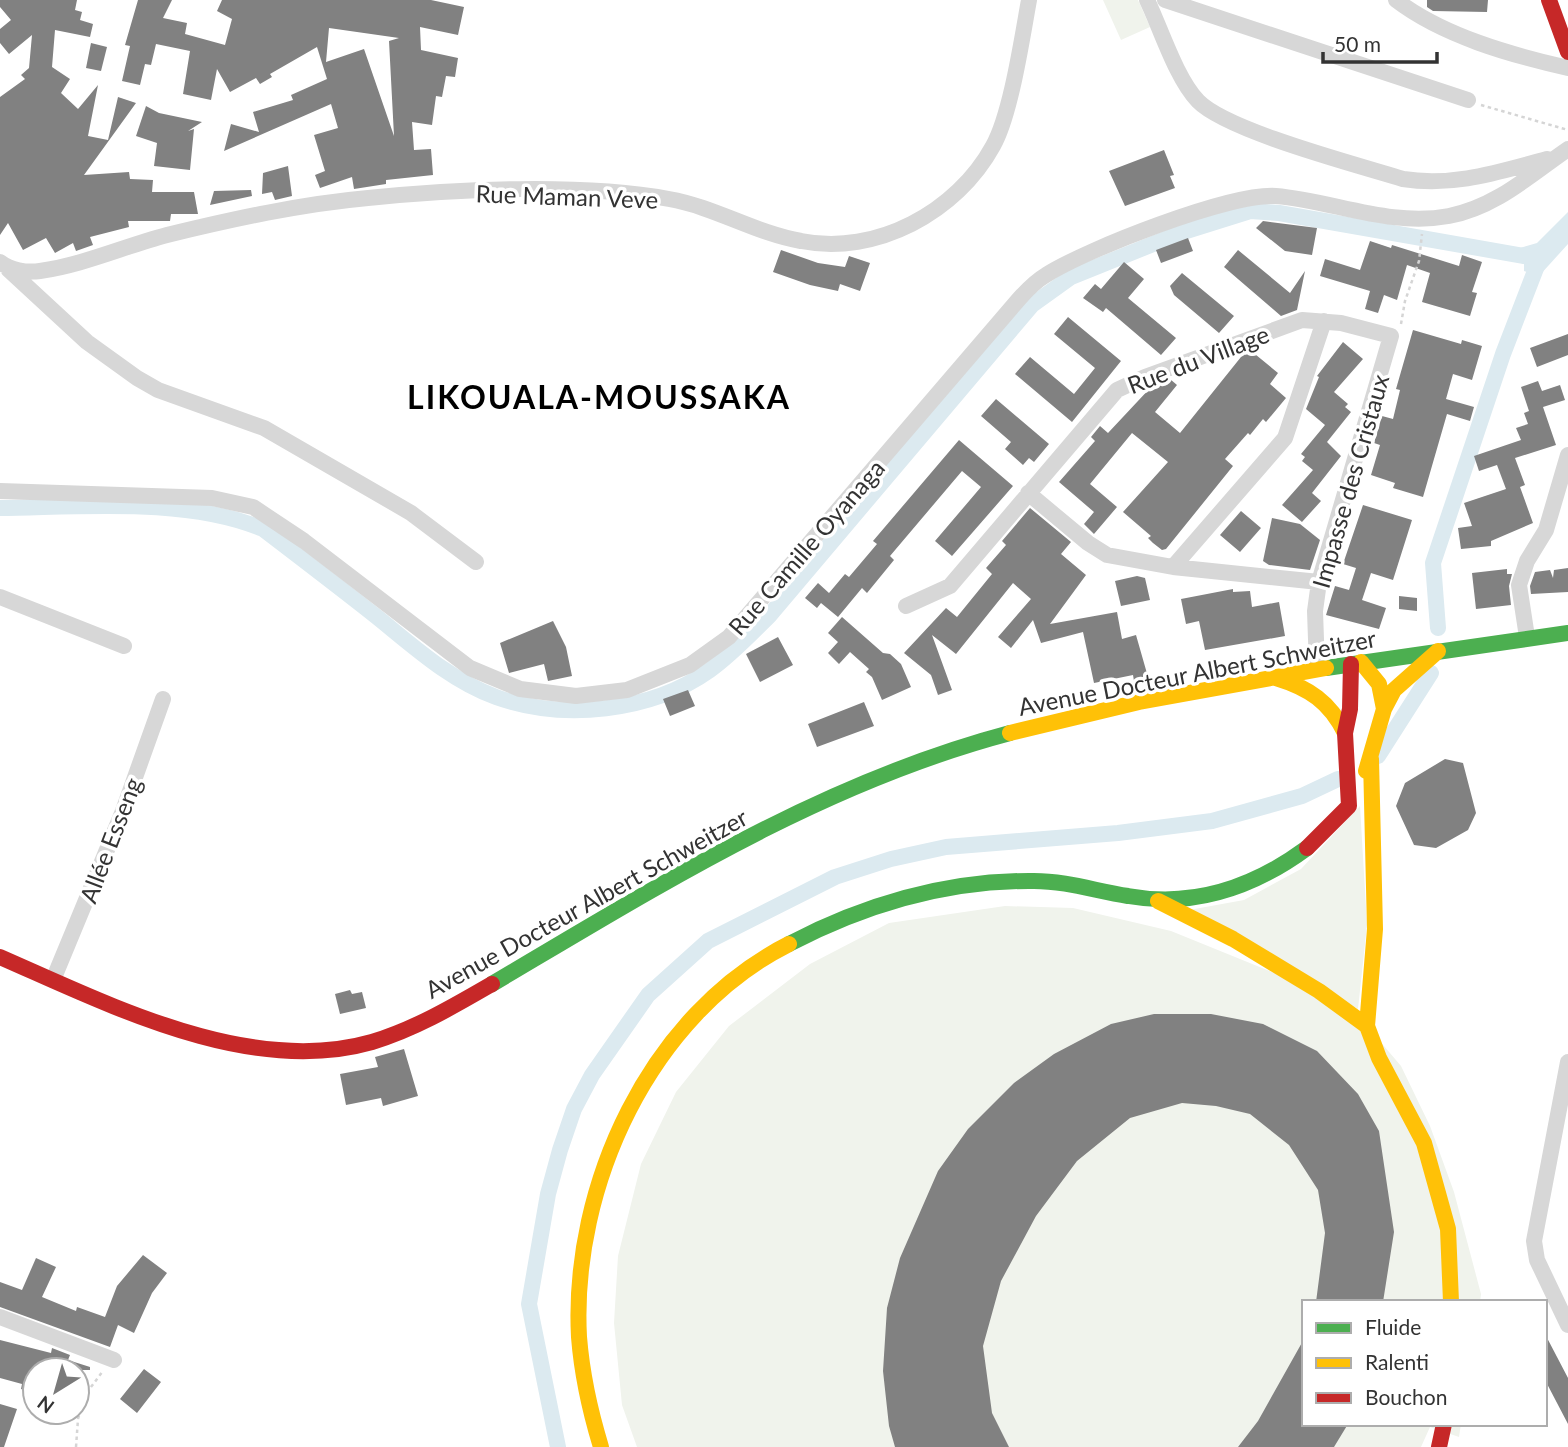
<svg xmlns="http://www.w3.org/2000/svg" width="1568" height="1447" viewBox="0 0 1568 1447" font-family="Lato,sans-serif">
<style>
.green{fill:#f0f3ec}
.water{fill:#dceaf0}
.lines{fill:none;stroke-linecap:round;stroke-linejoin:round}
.canal{stroke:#dceaf0;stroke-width:16}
.building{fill:#818181;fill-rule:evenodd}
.path{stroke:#d5d5d5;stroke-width:2.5;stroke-dasharray:3.5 3.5;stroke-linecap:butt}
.street{stroke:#d7d7d7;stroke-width:16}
.fast{stroke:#4caf50;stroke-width:16}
.slow{stroke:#ffc107;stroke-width:16}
.jam{stroke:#c62828;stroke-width:16}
.labels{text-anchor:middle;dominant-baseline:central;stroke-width:7;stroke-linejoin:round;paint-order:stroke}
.street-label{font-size:24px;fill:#333;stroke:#fff}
.district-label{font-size:32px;font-weight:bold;letter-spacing:2px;fill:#000;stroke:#fff}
</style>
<rect width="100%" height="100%" fill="#fff"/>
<!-- green -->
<path class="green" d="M1103,0H1138L1150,27L1121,40Z
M1360,806L1367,925L1358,1009L1189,910L1244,900L1301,869Z
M1005,906L1073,908L1171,931L1319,991L1367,1026L1401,1066L1430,1126L1454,1192L1481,1294L1480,1302H1304V1424H1461L1459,1437L1430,1427L1421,1447H637L622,1405L614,1323L618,1256L641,1164L676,1092L729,1026L810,964L889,923Z"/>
<!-- water -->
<path class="water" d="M1568,212V244L1539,276L1524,271V264L1514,261L1516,249L1537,243Z"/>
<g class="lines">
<!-- canal -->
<path class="canal" d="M0,508C82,507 187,497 263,529C301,558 339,587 377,617C413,646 451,681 496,697C563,721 651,712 710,670C731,655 750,635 769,616L1032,305L1071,277L1183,232L1250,211L1279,213L1535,258
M1438,628L1433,563L1503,354L1540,258L1568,230
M1378,756L1431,673
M558,1447L529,1304L548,1194L560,1150L574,1109L592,1075L648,995L708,941L835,877L891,859L946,847L1118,833L1212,821L1302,796L1338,779"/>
</g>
<!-- building -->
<path class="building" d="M0,0H77L75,10L82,12L80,20L93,24L90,37L55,30L52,67L70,79L61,93L78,109L98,85L88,136L108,140L118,97L136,103L84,175L129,172L130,179L153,180L152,192H194L198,214H171L170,221H128L129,227L90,237L93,245L76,251L73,243L55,253L46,238L23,250L8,223L0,235V97L25,79L21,75L29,68L32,35L9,54L0,43V29L11,20L0,7Z
M138,0H172L163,18L187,23L185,34L225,45L232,19L217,11L222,0H431L464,7L458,35L420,27L421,50L458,58L455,77L446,76L442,97L436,96L432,125L412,122L414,150L431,149L433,175L386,180V184L354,189L352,177L320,188L315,175L325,171L314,135L338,128L331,104L224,151L231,124L259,132L253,112L293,100L291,95L327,79L317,47L270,74L272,77L260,84L256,78L230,92L217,69L211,100L183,94L190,51L156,44L151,65L145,64L140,85L122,81L130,46L125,45ZM329,28L399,38L389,41L394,136L364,49L326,62Z
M1427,0H1488L1487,12L1433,11L1427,7Z
M91,43L107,47L101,71L86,68Z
M146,106L159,113L202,122L188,131L194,129L190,170L154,166L157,143L136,136Z
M1164,150L1174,175L1170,176L1175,188L1125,206L1109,171Z
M288,166L292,196L275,200L272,192L262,194L263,173Z
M251,190L252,196L210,205L214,191Z
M1263,221L1317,228L1312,255L1285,251L1256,228Z
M1188,238L1193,251L1161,263L1156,250Z
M1370,241L1391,248L1392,245L1459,266L1462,255L1482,262L1472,292L1477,293L1470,316L1422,302L1430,273L1407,265L1397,300L1384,295L1378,313L1365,309L1370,291L1320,276L1325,259L1360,270Z
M781,250L818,263L845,267L849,256L870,263L860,291L840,284L838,291L810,285L773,272Z
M1238,250L1290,293L1305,271L1297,310L1281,316L1224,267Z
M1124,262L1144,279L1128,298L1176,338L1161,355L1106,308L1103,312L1083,298L1095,284L1101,289Z
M1182,273L1234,316L1219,333L1174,295L1170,286Z
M1068,317L1121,361L1072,422L1015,374L1030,357L1074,394L1095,368L1054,334Z
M1413,330L1461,344L1462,340L1482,346L1472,380L1453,374L1446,399L1474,407L1470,421L1447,414L1423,497L1393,488L1395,483L1371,475L1380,445L1374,443L1382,416L1393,419L1400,390L1396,389Z
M1568,334V355L1537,367L1530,348Z
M1343,342L1363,359L1334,392L1348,404L1345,407L1351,412L1327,442L1341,456L1312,493L1321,501L1302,522L1282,505L1313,470L1302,461L1305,457L1301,454L1325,425L1306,409L1319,377L1317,376Z
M1250,350L1278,373L1270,384L1286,398L1266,422L1263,419L1250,435L1248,433L1225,459L1233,466L1166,549L1162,550L1153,543L1148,538L1151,536L1123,512L1168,462L1132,433L1090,484L1117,507L1094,534L1084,524L1094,512L1059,482L1095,441L1091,437L1100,426L1108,433L1152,386L1170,379L1177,385L1155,412L1180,433L1245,352Z
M1538,381L1542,391L1560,385L1565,400L1543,407L1556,445L1515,458L1525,485L1520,487L1533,523L1491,541V546L1461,549L1458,528L1472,526L1464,503L1506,489L1497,465L1479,471L1474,456L1521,440L1516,428L1528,424L1524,413L1529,411L1521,387Z
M996,399L1049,444L1034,462L1029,458L1023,465L1005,449L1011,442L981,416Z
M959,440L1013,486L952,556L935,541L981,487L962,471L890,556L894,560L867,593L862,588L838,617L821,603L817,608L805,598L818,583L829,593L845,574L849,577L877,544L873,541Z
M1363,505L1412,520L1393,580L1371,573L1362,600L1386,608L1379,629L1326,615L1335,586L1349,590L1356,568L1343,564Z
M1030,508L1071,542L1061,554L1086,575L1050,624L1117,612L1122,639L1136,635L1148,677L1134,681L1133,675L1094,683L1083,632L1041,643L1033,620L1011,648L998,637L1031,599L1013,583L956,654L932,635L952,690L938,695L931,675L904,653L946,608L957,617L992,574L986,568L1006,545L1002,541Z
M1241,511L1261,528L1240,552L1220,535Z
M1272,518L1300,524L1320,540L1310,570L1269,565L1263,561Z
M1568,568V592L1531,594L1530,586L1535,572L1550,570L1553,578L1554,570Z
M1507,569V574H1512L1509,586L1511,605L1476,609L1472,573Z
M1137,576L1145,578L1150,600L1121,606L1115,581Z
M1233,589V592L1250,591L1252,607L1279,602L1285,636L1205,650L1199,621L1186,624L1181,599Z
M1399,596L1417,598V611L1399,609Z
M842,617L883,653L890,654L901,664L911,687L882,700L872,677L866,672L869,669L850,652L839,664L828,653L838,642L828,633Z
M553,621L566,647L572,676L548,681L544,664L509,673L500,643Z
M778,637L793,665L760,682L746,654Z
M688,690L695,706L670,716L663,699Z
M864,702L874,726L817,747L808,724Z
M1445,759L1463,763L1476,813L1468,830L1436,848L1414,845L1396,806L1405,783Z
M350,990L352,994L362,992L366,1008L340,1014L335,994Z
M1154,1014H1211L1263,1024L1317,1051L1358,1094L1379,1131L1394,1232L1383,1302H1316L1325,1233L1318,1190L1289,1145L1250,1114L1216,1106L1182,1103L1130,1118L1077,1161L1036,1216L1001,1281L983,1346L992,1413L1009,1447H895L889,1426L883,1371L887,1308L900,1258L938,1171L968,1129L1014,1083L1054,1054L1111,1024Z
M404,1049L418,1096L383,1106L381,1098L346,1105L340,1074L378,1067L375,1057Z
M143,1255L167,1273L152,1293L134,1333L118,1325L110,1347L0,1307V1282L22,1290L36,1258L56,1267L42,1297L76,1311L77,1307L105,1317L117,1286Z
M1545,1334L1568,1378V1424L1545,1380Z
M1304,1339V1424H1348L1334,1447H1238L1258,1421Z
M0,1340L51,1353L52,1348L70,1355L68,1360L90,1367V1370H35V1393L21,1389L22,1384L0,1378Z
M144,1369L161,1382L137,1413L120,1399Z
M0,1404L17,1409L4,1447H0Z"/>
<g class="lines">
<!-- path -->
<path class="path" d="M1481,105L1568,130
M1401,324L1405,301L1419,261L1422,234
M76,1447L78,1419L85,1395L103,1371"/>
<!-- street -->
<path class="street" d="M1147,0C1161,29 1176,78 1198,101C1227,131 1358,165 1403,179C1454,187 1498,172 1547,159
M1165,0L1468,100
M1396,0C1443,36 1511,55 1568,68
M0,262C10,270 26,273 40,271C83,265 125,246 167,235C233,219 301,204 368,198C457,189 582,183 669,199C715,207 755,233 801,241C876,256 957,212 993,146C1011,114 1022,38 1029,0
M8,269L87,342L137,378L158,390L264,428L411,513L476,562
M0,491L212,498L253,507L304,541L470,668L520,689L576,696L627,690L690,665L729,637L1019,299C1027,290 1036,281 1046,275C1087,249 1230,193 1276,196C1334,201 1390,227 1449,216C1496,207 1530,175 1568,149
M1028,493L1088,543L1107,555L1173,567L1319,582
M1173,567L1285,438L1324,321
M0,597L124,646
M906,606L950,586L1117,390L1145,377L1302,320L1341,323L1391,336L1319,582L1315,611L1317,668
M1527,637L1519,585L1527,561L1546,530L1568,455
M53,980L123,811L163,699
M1568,1062L1534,1241L1537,1260L1568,1325
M0,1317L114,1360"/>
<!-- fast -->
<path class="fast" d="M1326,668L1568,633
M789,944C864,905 948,880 1034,881C1066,881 1096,891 1128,896C1194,908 1254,887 1307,848
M492,984C658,886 821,783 1010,733"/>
<!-- slow -->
<path class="slow" d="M1361,662L1379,684L1384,709L1366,771
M1276,678C1309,688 1330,702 1345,733
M1384,709L1394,690L1438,651
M1010,733L1139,702L1326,668
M1158,901L1233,939L1319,991L1367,1026L1379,1058L1424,1143L1448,1229L1451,1302
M1367,1026L1375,929L1371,759
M601,1447C590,1411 582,1375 579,1337C571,1186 650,1014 789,944"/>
<!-- jam -->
<path class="jam" d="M1549,0L1568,52
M1307,848L1349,806L1345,733L1350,709L1351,664
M0,957C110,1005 250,1077 372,1042C415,1029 454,1006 492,984
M1439,1447L1444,1424"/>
</g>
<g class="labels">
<!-- street labels -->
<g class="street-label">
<text transform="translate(567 196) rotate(2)">Rue Maman Veve</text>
<text transform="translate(1198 359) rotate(-21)">Rue du Village</text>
<text transform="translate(1350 481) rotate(-74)">Impasse des Cristaux</text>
<text transform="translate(806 547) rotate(-49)">Rue Camille Oyanaga</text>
<text transform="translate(1197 672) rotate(-11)">Avenue Docteur Albert Schweitzer</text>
<text transform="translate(110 840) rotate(-69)">Allée Esseng</text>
<text transform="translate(586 903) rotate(-29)">Avenue Docteur Albert Schweitzer</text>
</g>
<!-- district labels -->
<g class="district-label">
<text x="599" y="396">LIKOUALA-MOUSSAKA</text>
</g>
</g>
<!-- legend -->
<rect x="1302" y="1300" width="245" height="126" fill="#ffffff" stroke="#adadad" stroke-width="2"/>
<rect x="1316" y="1323" width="35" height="10" fill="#4caf50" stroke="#adadad" stroke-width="2"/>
<text x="1365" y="1335" font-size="21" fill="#333333">Fluide</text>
<rect x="1316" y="1358" width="35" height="10" fill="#ffc107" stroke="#adadad" stroke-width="2"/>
<text x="1365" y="1370" font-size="21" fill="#333333">Ralenti</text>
<rect x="1316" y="1393" width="35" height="10" fill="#c62828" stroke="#adadad" stroke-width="2"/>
<text x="1365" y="1405" font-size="21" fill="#333333">Bouchon</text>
<!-- north arrow -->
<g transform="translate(56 1391) rotate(217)"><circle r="33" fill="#ffffff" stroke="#adadad" stroke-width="2"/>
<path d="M0-5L12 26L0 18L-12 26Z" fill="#7a7a7a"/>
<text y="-10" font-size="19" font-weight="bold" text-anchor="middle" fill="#333333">N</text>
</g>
<!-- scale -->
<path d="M1323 52v10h114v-10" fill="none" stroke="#333333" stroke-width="3.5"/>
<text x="1334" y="52" font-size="21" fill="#333333" stroke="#ffffff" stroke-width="5" paint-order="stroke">50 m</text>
</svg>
